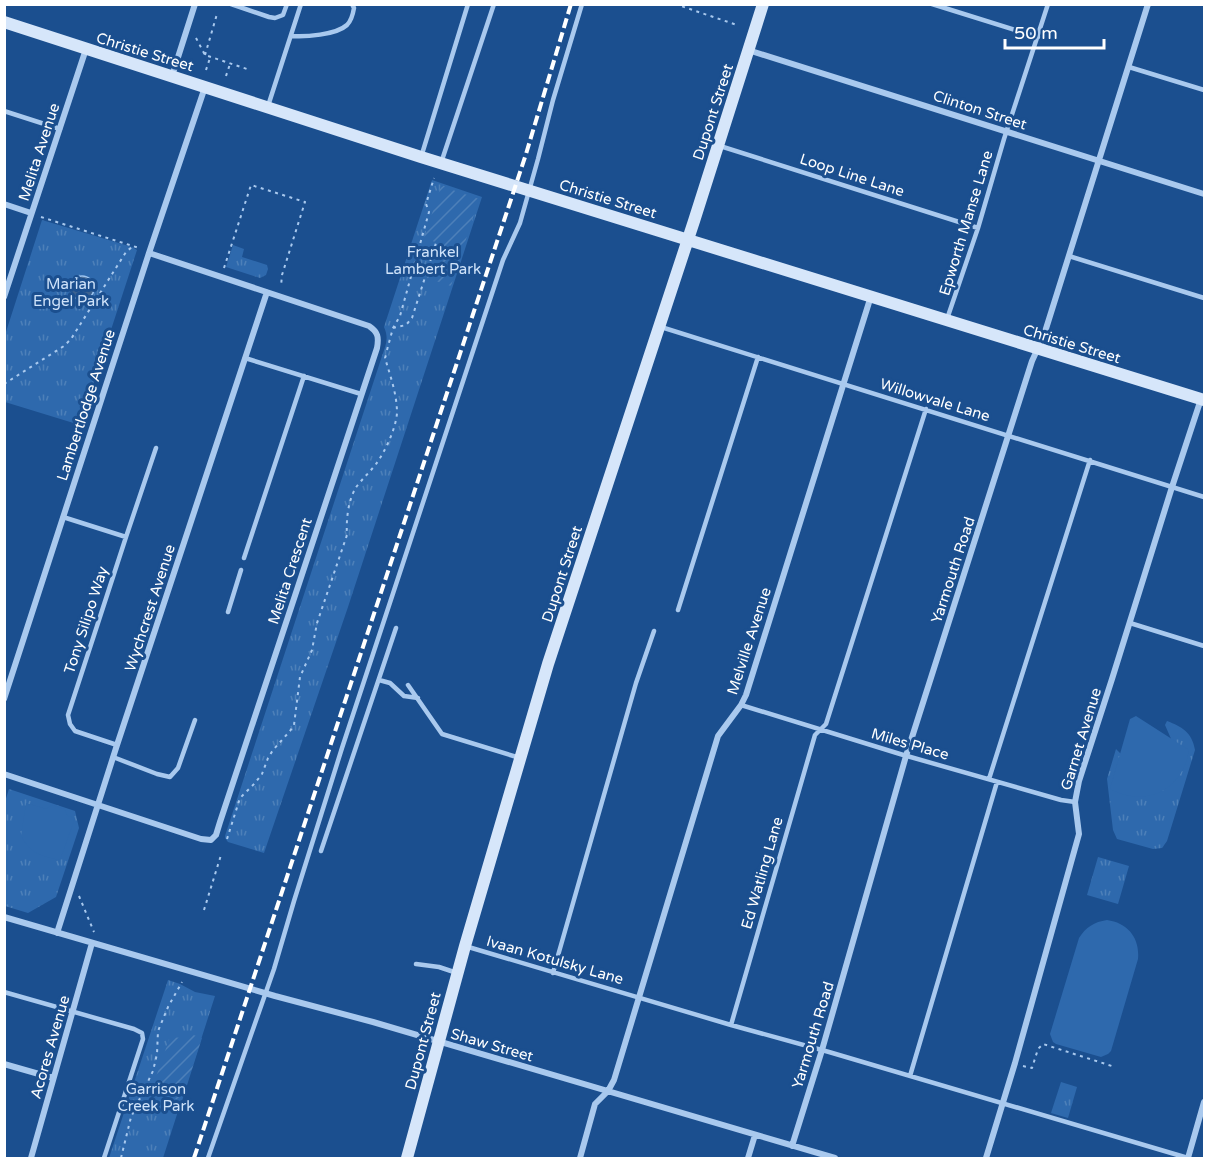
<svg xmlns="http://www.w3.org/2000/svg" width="1209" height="1163" viewBox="0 0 1209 1163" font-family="'Varela Round',sans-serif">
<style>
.grass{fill:url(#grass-tufts)}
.garden{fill:url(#garden-furrows)}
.pitch{fill:#2e69ad}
.water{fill:url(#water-ripples);stroke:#9cc4f0;stroke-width:1.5}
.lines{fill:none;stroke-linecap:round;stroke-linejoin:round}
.path{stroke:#a9c9ee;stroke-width:2;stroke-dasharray:3 4.5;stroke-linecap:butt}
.lane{stroke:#a9c9ee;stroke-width:4.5}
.street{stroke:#a9c9ee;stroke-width:6}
.secondary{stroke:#d6e6fa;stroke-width:12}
.rail{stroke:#fff;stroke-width:4;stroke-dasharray:10 4.5;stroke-linecap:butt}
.labels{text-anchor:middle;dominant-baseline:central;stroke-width:6;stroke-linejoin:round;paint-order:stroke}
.street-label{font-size:15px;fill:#fff;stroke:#1b4f8f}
.park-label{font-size:15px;fill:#cfe3fa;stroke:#1b4f8f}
</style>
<defs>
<pattern id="grass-tufts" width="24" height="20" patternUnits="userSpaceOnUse" patternTransform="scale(1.5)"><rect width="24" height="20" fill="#2e69ad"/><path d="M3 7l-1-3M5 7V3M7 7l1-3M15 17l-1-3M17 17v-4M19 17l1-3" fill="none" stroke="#4d80b9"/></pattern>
<pattern id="garden-furrows" width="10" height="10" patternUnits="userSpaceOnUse" patternTransform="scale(1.5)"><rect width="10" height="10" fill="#2e69ad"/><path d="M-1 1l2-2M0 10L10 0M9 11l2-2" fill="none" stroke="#4d80b9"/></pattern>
<pattern id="water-ripples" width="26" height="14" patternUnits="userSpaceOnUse" patternTransform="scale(1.5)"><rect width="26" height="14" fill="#3c6290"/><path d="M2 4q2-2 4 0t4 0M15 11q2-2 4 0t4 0" fill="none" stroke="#597aa1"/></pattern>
</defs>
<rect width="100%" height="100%" fill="#1b4f8f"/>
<!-- grass -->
<path class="grass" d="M432,180L482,197L348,607L264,853L228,842L225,838V836L382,356C386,345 389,338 384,327Z
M42,220L132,247L137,250L80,425L5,402V335Z
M233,245L244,249L242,257L267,265L268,269L266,275L260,278L226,267Z
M1167,721C1182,727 1192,732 1195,750L1167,841L1162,848L1153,849L1117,839L1113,830L1107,779L1116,749L1137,770L1172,741L1165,725Z
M9,789L75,811L79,828L56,897L28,913L5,906L4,805Z
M1098,857L1129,866L1118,904L1087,895Z
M168,980L180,984L195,992L215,996L163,1158H109Z
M1061,1082L1077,1087L1068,1118L1051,1113Z"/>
<!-- garden -->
<path class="garden" d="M441,186L479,199L451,286L427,278L438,243L424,238Z
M185,1032L202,1038L182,1101L151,1091L170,1037L183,1038Z"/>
<!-- pitch -->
<path class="pitch" d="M1136,716L1189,750C1183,790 1146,808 1110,789L1130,719Z
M26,803L46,809L52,805L64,809L68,816L75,818L60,860C41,856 31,854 21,836Z
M1107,920C1128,923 1140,938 1138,959L1111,1051L1108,1054L1101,1057L1056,1044L1053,1042L1050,1034L1079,938C1086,927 1094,922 1107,920Z"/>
<!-- water -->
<path class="water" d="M70 288a12 12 0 1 1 24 0a12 12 0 1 1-24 0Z"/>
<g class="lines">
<!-- path -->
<path class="path" d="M675,4L737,25
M196,38L205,55L247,69
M205,55L217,14
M206,70L210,58
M226,76L230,64
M41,217L139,248
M224,268L251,185L305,202L282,275L281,286
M393,328L406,325L412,318L436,243
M387,350L393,328L400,316L429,212L426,204L434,178
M4,384L64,346L71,339L126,252L133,246
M227,839L240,798L255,783L262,774L268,758L273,750L290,731L294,725L300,677L312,650L317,623L347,535C346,520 348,499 357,486C363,478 370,472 376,464C385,452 396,428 397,413C397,394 390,375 385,358L386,355
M79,896L94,932
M204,910L221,855
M1023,1066L1032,1068L1038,1049L1043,1044L1115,1067
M121,1158L131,1117L153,1071L157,1054L158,1031L168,1007L182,982"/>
<!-- lane -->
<path class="lane" d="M231,4L269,17L275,18L283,15L287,4
M932,4L1038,37
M291,36C305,37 336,35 347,25C351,21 353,14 354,8L352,4
M1129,67L1204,90
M268,106L301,4
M4,111L60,129
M720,146L978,228
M422,154L468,4
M441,163L494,4
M1069,256L1204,298
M947,319L978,228L1004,139L1048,4
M661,327L1204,497
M245,358L361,394
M63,517L126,537L68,715L70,724L75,731L117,745
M126,537L156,448
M244,558L304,376
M678,610L758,357
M228,612L241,570
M1130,623L1204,646
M379,680L390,683L404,696L418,698
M408,685L442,734L520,758
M741,705L900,754L1061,800L1075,802
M113,757L157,774L170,777L178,768L195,720
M989,779L1090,460
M321,851L396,628
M465,946L731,1025L829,1052L1188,1158
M416,964L439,967L457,973
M553,973L636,683L654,631
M4,992L134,1029L142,1033L143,1039L104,1158
M731,1025L815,735L826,724L926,409
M910,1076L997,782
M208,1158L274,969L294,901L342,748L503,260L520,223L538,159L553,100L582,4"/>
<!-- street -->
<path class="street" d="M748,50L1204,194
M172,76L195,4
M4,204L31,213
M4,297L86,49
M4,699L149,253L205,87
M4,774L201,839L211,840L216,835L220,822L377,348C379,337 378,332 369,326L149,253
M4,917L275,996L373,1022L835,1158
M57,933L117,745L267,292
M4,1064L53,1078
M792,1146L822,1050L906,756L1032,361L1044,335L1148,4
M31,1158L92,943
M580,1158L595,1104L608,1091L614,1080L718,736L741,705L746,695L871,296
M748,1158L755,1135
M986,1158L1015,1063L1079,834L1075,802L1079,781L1112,679L1172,487L1201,399
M1188,1158L1204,1102"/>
<!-- secondary -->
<path class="secondary" d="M4,22L421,157L1204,400
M407,1158L465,946L548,664L694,221L763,4"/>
<!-- rail -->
<path class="rail" d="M194,1158L526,154L571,4"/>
</g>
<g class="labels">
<!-- street labels -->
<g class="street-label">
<text transform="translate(145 52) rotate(17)">Christie Street</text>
<text transform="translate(980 110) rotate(18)">Clinton Street</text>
<text transform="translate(713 112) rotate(-72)">Dupont Street</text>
<text transform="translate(39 152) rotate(-72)">Melita Avenue</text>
<text transform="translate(852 175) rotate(18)">Loop Line Lane</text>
<text transform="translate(608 199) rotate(17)">Christie Street</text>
<text transform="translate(966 223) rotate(-73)">Epworth Manse Lane</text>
<text transform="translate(1072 344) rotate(17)">Christie Street</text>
<text transform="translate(935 400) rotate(17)">Willowvale Lane</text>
<text transform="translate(86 405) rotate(-72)">Lambertlodge Avenue</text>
<text transform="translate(953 570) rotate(-72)">Yarmouth Road</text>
<text transform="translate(290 571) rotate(-72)">Melita Crescent</text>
<text transform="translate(562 574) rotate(-72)">Dupont Street</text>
<text transform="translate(150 608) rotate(-72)">Wychcrest Avenue</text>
<text transform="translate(86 620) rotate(-72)">Tony Silipo Way</text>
<text transform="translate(749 641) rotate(-72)">Melville Avenue</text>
<text transform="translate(1081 739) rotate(-73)">Garnet Avenue</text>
<text transform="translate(910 744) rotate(16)">Miles Place</text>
<text transform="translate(762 873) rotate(-74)">Ed Watling Lane</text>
<text transform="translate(555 960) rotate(16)">Ivaan Kotulsky Lane</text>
<text transform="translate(813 1035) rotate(-73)">Yarmouth Road</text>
<text transform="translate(423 1041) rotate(-75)">Dupont Street</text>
<text transform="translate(492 1045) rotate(16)">Shaw Street</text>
<text transform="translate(50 1047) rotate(-74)">Acores Avenue</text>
</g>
<!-- park labels -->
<g class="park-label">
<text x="433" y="252">Frankel<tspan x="433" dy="17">Lambert Park</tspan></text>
<text x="71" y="284">Marian<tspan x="71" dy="17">Engel Park</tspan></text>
<text x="156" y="1089">Garrison<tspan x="156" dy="17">Creek Park</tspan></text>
</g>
</g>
<!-- border -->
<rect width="1209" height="1163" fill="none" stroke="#ffffff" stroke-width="12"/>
<!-- scale -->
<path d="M1005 39v9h99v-9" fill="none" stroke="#ffffff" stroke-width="3"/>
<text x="1014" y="39" font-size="18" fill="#ffffff" stroke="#1b4f8f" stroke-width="4.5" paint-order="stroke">50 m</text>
</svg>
